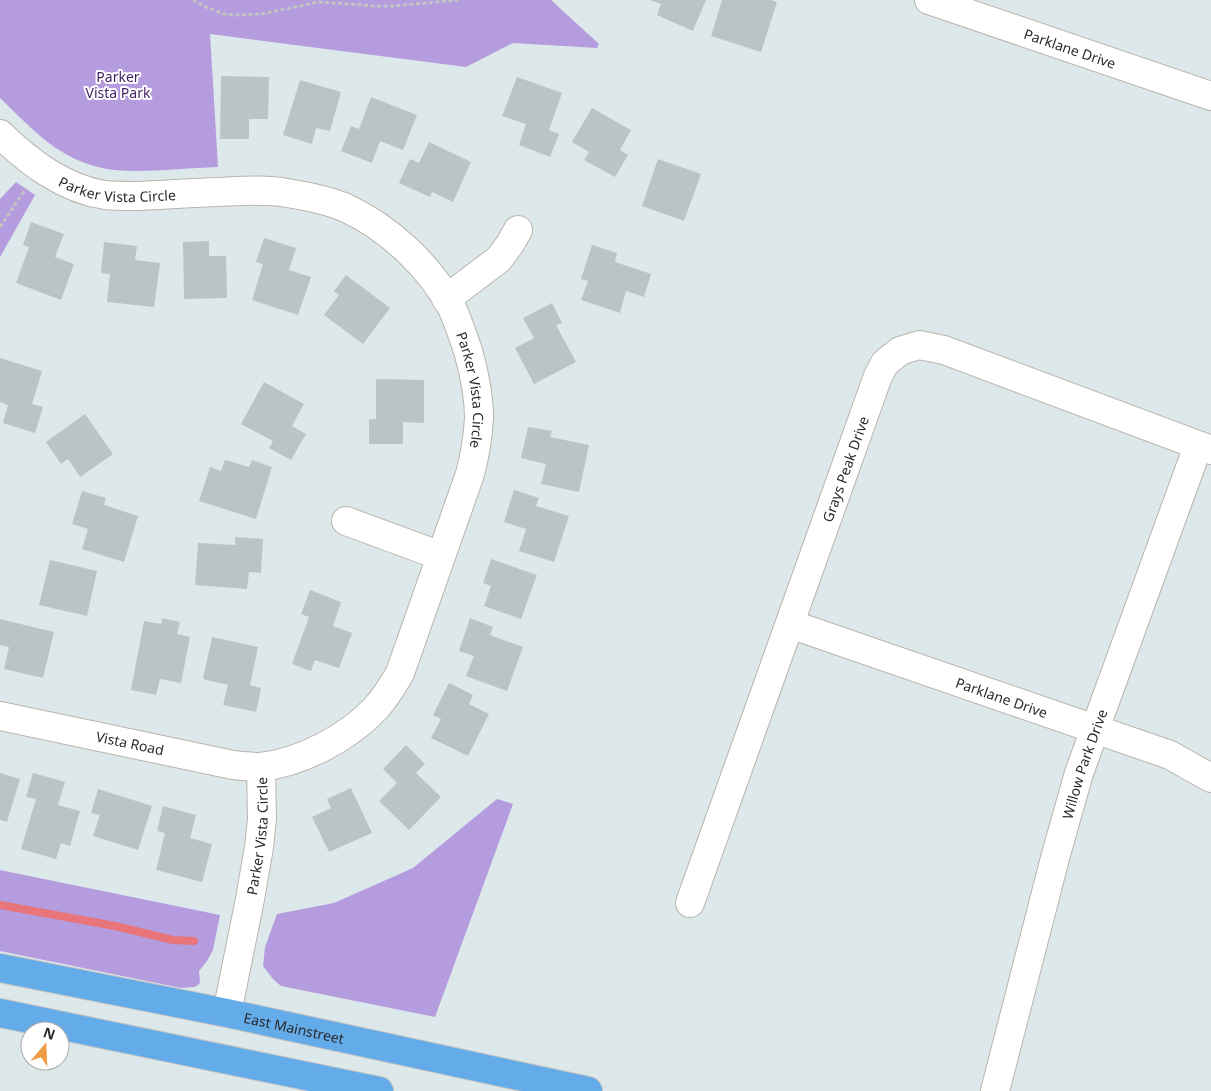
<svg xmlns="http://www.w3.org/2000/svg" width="1211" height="1091" viewBox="0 0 1211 1091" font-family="'Noto Sans',sans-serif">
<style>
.green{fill:#b49cdf}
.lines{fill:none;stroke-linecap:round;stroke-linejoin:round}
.stream{stroke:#e8757a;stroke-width:8}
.building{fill:#bcc3c7}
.minor-casing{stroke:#bab3ad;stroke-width:30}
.primary-casing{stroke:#c3c3c3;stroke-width:30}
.path{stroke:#c3c3c3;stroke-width:3;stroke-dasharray:4 2.5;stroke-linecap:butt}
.minor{stroke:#fff;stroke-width:28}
.primary{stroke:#64ace9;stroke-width:28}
.labels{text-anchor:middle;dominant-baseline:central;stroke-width:4;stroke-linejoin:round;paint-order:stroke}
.street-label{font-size:14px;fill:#2a2a2a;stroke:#fff}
.park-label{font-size:14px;fill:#401e63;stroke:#fff}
</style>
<rect width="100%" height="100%" fill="#dde8eb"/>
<!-- green -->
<path class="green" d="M0,0H551L599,44L597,48L513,43L466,67L210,34L218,167C184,168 148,173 114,170C99,169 77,161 64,153C40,139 20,117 0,98Z
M16,182L35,195L0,257V199Z
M497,799L513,804L435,1017L281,986L273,979L263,966L265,947L277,914L334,903L413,868Z
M0,870L220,915L213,950L207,961L199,971L200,983L195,987L181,988L0,951Z"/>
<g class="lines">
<!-- stream -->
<path class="stream" d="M0,905L115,926L173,940L194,941"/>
</g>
<!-- building -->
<path class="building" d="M650,0H706L693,31L657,15L661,4Z
M722,0H771L777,2L761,52L711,36Z
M221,76L269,77L268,119H249V139H220Z
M517,77L562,93L549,130L559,134L550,157L519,145L526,124L502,116Z
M300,80L341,92L330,131L316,128L312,144L283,135Z
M371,97L417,115L403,150L380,141L372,163L341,151L351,126L359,129Z
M592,108L631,130L620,150L628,155L615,177L584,160L589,152L572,142Z
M429,142L471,162L453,202L432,192L430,197L399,183L410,159L419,163Z
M658,159L701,174L684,221L642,206Z
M31,222L64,234L55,257L74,264L61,300L16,283L29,247L23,245Z
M264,238L296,248L289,270L311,277L298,315L252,300L263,264L256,262Z
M209,241V256H226L227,298L184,299L183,242Z
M104,242L137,246L135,260L160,263L154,307L107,302L110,274L101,273Z
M592,245L617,253L615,262L651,274L644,297L626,291L620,313L581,300L588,281L581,279Z
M346,275L390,308L363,344L324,315L339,295L334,291Z
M552,303L562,323L556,325L576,362L534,384L515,348L534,338L523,318Z
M0,358L42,371L32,404L43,407L35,433L3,423L8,405L0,402Z
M376,379L424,380V423L403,422V444H369V419H376Z
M264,382L304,404L292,426L306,434L291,460L269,448L273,441L241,424Z
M85,414L113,454L80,477L68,459L61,464L46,442Z
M528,427L552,431L550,437L589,445L579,492L541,484L546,464L521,458Z
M225,460L249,467L252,460L272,467L256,519L199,501L210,467L221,471Z
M514,490L539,498L536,506L569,516L554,562L519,551L526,529L504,522Z
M82,491L106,498L104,505L138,516L124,562L82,549L88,529L72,524Z
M235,537L263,539L261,573L249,572L247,589L195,585L198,543L235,545Z
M491,559L537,575L521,619L484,606L491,586L483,583Z
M50,560L97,571L87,616L39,605Z
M310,590L341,602L333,626L352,633L339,668L315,660L311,671L292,664L309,617L301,614Z
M162,618L180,622L177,634L190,637L181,683L160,679L156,695L131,690L144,621L161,624Z
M470,618L493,627L490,635L523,647L507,691L466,676L474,656L459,651Z
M0,619L54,632L43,678L4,669L9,647L0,645Z
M212,637L258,647L250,685L261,688L256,712L223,705L228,685L203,679Z
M449,683L473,695L469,704L489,714L468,756L431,738L441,719L433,715Z
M406,745L425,764L416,773L441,797L409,830L379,801L397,783L383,769Z
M0,773L20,779L7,822L0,820Z
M33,773L65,782L58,805L80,811L70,846L61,843L56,859L21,849L36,799L26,797Z
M351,788L372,833L329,852L312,817L331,808L327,799Z
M98,789L152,806L138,850L93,836L100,815L91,813Z
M163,806L196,815L190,838L212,844L202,882L156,870L165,833L157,831Z"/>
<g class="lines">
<defs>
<g id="minor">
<path id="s1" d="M929,0L1211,96"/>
<path id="s2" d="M0,134C29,162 64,189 105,195C115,196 125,196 136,196C163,195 191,193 219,192C242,191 265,189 287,193C306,196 328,200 346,208C389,228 430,266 452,308C458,321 463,336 468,351C474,372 479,395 479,418C478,437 475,455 470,474L400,673C393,685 386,697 376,708C348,738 300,763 260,767C251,767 242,766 233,765L0,716"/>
<path d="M446,299L499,259L510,244L518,230"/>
<path d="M346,521L441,556"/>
<path id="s3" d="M790,624L1170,755L1211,778"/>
<path id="s4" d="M690,903L878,376L885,363L900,351L919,345L944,350L1211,450"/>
<path id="s5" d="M227,1013L250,899L259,847L262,819L261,767"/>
<path id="s6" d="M995,1091L1055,858L1079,773L1198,446"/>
</g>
<g id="primary">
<path id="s7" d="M0,968L227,1013L588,1091"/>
<path d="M0,1013L379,1091"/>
</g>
</defs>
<!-- minor casing -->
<use href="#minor" class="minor-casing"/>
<!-- primary casing -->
<use href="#primary" class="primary-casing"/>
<!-- path -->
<path class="path" d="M193,0L206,7L224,14L238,15L261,14L319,2L376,6H394L459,0
M0,227L26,188"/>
<!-- minor -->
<use href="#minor" class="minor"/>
<!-- primary -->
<use href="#primary" class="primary"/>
</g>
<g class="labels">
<!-- street labels -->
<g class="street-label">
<text stroke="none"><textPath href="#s1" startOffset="149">Parklane Drive</textPath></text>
<text stroke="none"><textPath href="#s2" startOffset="135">Parker Vista Circle</textPath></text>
<text stroke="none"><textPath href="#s2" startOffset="600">Parker Vista Circle</textPath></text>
<text stroke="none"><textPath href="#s4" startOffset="461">Grays Peak Drive</textPath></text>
<text stroke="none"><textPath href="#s3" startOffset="224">Parklane Drive</textPath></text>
<text transform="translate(130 743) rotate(12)">Vista Road</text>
<text stroke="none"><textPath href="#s6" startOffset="339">Willow Park Drive</textPath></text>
<text stroke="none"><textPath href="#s5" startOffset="180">Parker Vista Circle</textPath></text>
<text stroke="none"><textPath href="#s7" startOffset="300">East Mainstreet</textPath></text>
</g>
<!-- park labels -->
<g class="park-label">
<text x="118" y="76">Parker<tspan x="118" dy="16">Vista Park</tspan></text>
</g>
</g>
<!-- north arrow -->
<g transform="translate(45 1046) rotate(19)"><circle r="24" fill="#ffffff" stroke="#aaaaaa"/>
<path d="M0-4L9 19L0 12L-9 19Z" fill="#f09c45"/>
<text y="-8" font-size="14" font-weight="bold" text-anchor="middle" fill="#2a2a2a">N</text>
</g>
</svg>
